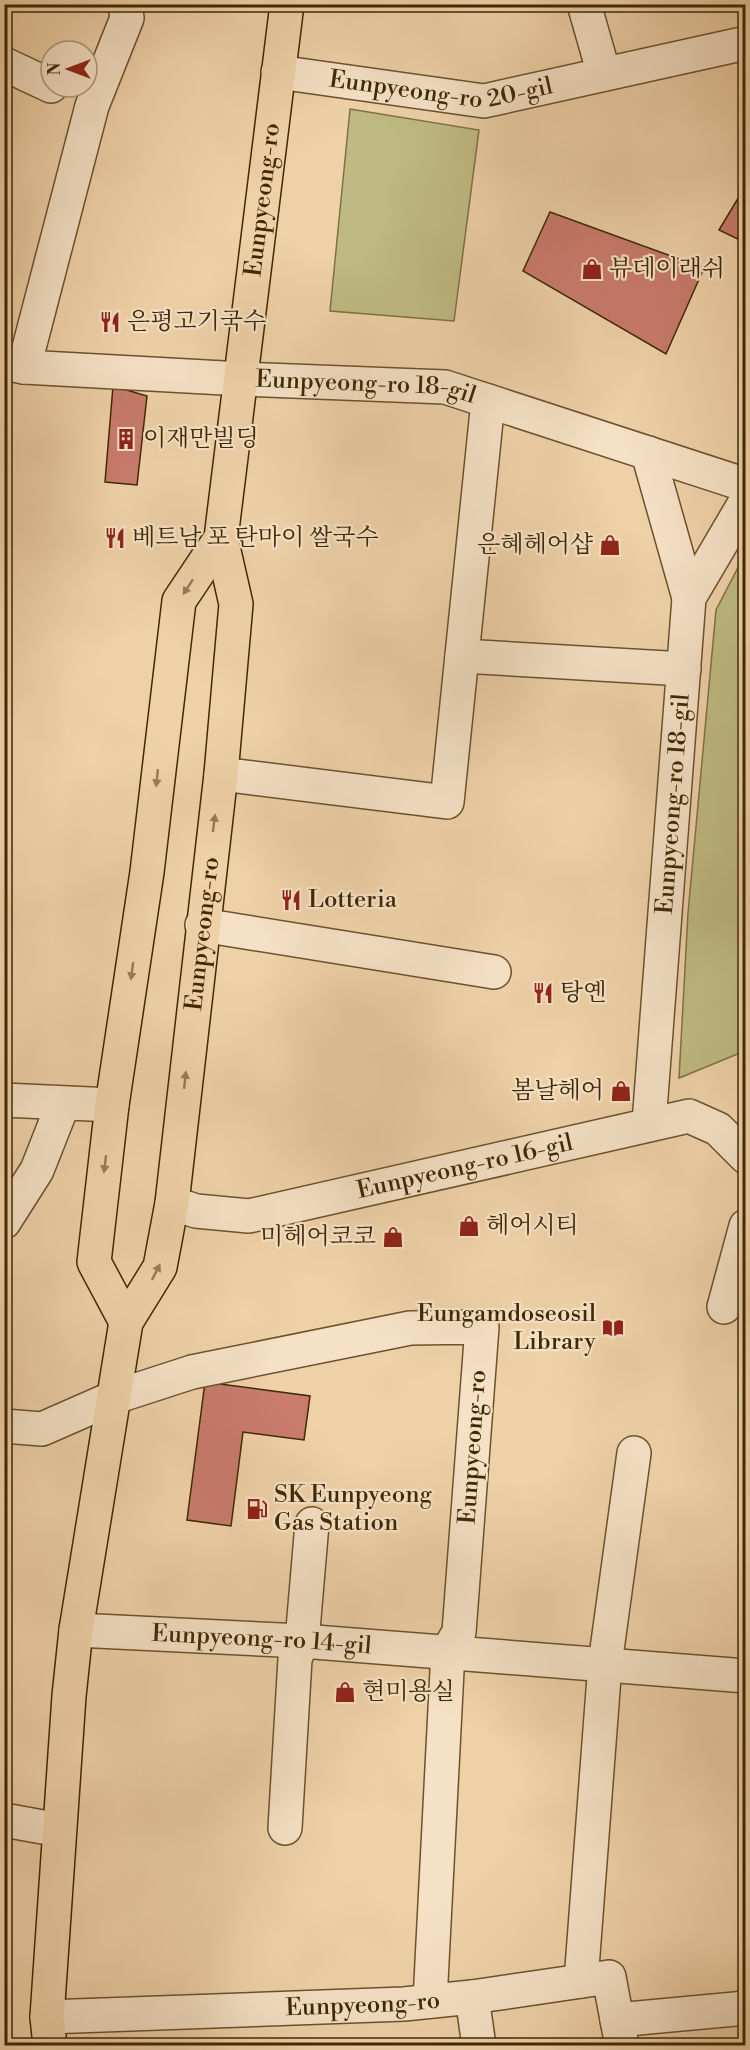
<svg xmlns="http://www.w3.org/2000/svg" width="750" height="2050" viewBox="0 0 750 2050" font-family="'Libre Bodoni','Noto Serif KR',serif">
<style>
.green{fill:#bfba83;stroke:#7f7144;stroke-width:1.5}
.building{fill:#c97b6d;stroke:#3f2804;stroke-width:1.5}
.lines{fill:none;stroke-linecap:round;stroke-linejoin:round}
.minor-casing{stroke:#6b522d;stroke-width:36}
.major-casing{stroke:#3f2804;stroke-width:36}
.minor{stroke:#f5e1c6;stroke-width:33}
.major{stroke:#efd1a8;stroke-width:33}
.oneway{fill:#977c56}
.labels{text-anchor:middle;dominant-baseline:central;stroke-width:4.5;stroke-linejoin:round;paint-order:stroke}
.street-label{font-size:24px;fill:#3f2804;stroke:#f5e1c6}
.poi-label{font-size:24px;fill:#3f2804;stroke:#f5e1c6;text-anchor:start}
</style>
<rect width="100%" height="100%" fill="#efd1a8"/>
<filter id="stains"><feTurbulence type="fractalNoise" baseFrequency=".00333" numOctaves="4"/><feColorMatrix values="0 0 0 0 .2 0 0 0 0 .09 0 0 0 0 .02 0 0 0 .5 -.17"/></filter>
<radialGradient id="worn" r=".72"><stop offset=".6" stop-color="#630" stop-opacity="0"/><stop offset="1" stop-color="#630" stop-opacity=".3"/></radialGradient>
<!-- green -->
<path class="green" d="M350,109L479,130L454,321L330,311Z
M745,554V1051L679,1078L688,913L716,610Z"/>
<!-- building -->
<path class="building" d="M740,195L746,198V243L719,230Z
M550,212L704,268L666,354L523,271Z
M113,386L147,396L137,485L105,482Z
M205,1382L310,1396L304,1440L243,1432L231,1526L187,1520Z"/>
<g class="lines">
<defs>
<g id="minor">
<path d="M584,4L604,74"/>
<path d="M4,64L51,86"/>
<path id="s1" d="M278,72L484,101L746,43"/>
<path id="s2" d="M4,363L24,367L242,379L445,387L746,485"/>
<path d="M24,367L92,106L127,18L125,4"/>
<path d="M648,453L689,598"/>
<path d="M462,656L684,669"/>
<path d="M221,774L447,802L488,401"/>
<path d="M202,925L494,972"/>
<path d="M4,1100L112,1105"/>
<path id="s3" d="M649,1123L689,598L746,501"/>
<path id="s4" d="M172,1203L196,1211L249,1216L689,1116L718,1129L746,1157"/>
<path d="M4,1222L37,1170L63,1104"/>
<path d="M724,1307L746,1226"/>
<path d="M4,1426L42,1429L115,1397L192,1372L410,1328L482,1327L459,1632L448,1651L430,2001"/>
<path id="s5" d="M76,1630L302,1641L746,1676"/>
<path d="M4,1820L59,1830"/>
<path d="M285,1828L295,1659L302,1641L312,1524"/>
<path d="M581,1981L605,1664L634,1453"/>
<path d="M472,1997L479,2046"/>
<path id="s6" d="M47,2017L404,2004L472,1997L609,1977L622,2046"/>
<path d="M617,2020L746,2008"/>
</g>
<g id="major">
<path d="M126,1322L94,1262L112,1105L147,872L179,601L221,538"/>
<path id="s7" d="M50,2046L47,2017L69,1696L76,1630L126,1322L160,1267L172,1203L221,774L236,604L221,538L287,4"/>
</g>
</defs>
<!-- minor casing -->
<use href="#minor" class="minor-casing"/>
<!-- major casing -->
<use href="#major" class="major-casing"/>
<!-- minor -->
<use href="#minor" class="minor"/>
<!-- major -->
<use href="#major" class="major"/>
</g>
<!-- one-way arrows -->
<defs><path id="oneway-solid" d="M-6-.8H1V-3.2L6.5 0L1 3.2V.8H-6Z" transform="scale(1.5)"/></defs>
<g class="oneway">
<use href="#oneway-solid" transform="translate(188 587) rotate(123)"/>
<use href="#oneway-solid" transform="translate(157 778) rotate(96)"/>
<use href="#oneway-solid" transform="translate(214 823) rotate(-83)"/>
<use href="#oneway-solid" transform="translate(132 971) rotate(98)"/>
<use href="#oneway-solid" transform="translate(185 1080) rotate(-84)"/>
<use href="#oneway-solid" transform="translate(105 1164) rotate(97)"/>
<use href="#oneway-solid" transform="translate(156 1272) rotate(-63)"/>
</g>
<!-- icons -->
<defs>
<symbol id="shop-bare" viewBox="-9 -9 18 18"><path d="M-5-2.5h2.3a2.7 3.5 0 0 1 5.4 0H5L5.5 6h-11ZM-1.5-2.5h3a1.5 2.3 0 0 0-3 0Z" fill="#8f2418" stroke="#f5e1c6" stroke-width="2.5" paint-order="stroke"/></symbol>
<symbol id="restaurant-bare" viewBox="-9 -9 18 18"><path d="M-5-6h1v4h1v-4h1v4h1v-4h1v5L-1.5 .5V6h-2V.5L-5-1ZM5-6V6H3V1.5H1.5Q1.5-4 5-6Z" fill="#8f2418" stroke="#f5e1c6" stroke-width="2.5" paint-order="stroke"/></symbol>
<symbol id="building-bare" viewBox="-9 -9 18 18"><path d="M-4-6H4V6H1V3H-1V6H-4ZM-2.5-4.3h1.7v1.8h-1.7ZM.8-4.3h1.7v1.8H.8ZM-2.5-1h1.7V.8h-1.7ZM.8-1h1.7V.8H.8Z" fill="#8f2418" stroke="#f5e1c6" stroke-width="2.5" paint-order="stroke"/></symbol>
<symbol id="library-bare" viewBox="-9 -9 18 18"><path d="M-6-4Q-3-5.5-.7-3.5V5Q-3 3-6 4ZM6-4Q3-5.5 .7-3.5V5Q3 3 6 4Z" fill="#8f2418" stroke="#f5e1c6" stroke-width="2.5" paint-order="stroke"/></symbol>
<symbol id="fuel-bare" viewBox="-9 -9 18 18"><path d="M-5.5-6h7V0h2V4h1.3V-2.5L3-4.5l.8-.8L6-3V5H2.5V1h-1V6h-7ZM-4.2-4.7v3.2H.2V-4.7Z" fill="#8f2418" stroke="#f5e1c6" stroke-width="2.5" paint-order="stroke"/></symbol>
</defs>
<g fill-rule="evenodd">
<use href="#shop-bare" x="577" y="254" width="30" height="30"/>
<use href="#restaurant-bare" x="95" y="307" width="30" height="30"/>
<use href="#building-bare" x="111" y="424" width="30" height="30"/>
<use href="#restaurant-bare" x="100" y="523" width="30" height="30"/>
<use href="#shop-bare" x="595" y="530" width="30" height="30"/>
<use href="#restaurant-bare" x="276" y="885" width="30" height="30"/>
<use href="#restaurant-bare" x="528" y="978" width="30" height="30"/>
<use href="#shop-bare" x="606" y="1076" width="30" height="30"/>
<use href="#shop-bare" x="454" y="1211" width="30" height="30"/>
<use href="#shop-bare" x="378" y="1222" width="30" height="30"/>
<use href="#library-bare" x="598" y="1313" width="30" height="30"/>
<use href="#fuel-bare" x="242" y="1494" width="30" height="30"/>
<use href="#shop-bare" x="330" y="1677" width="30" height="30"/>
</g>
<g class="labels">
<!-- street labels -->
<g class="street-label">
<text stroke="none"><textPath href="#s1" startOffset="165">Eunpyeong-ro 20-gil</textPath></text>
<text stroke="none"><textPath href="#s7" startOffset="1870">Eunpyeong-ro</textPath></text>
<text stroke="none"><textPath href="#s2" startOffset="363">Eunpyeong-ro 18-gil</textPath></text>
<text stroke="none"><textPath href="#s3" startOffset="320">Eunpyeong-ro 18-gil</textPath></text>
<text stroke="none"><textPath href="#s7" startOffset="1130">Eunpyeong-ro</textPath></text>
<text stroke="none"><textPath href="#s4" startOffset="300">Eunpyeong-ro 16-gil</textPath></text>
<text transform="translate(473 1447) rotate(-86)">Eunpyeong-ro</text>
<text stroke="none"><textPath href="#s5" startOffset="186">Eunpyeong-ro 14-gil</textPath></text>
<text stroke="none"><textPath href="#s6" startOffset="316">Eunpyeong-ro</textPath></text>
</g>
<!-- poi labels -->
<g class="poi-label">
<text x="609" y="269">뷰데이래쉬</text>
<text x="127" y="322">은평고기국수</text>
<text x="143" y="439">이재만빌딩</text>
<text x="132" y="538">베트남 포 탄마이 쌀국수</text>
<text x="593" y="545" text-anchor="end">은혜헤어샵</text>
<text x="308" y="900">Lotteria</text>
<text x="560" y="993">탕옌</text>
<text x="604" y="1091" text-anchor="end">봄날헤어</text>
<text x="486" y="1226">헤어시티</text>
<text x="376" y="1237" text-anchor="end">미헤어코코</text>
<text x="596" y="1314" text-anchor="end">Eungamdoseosil<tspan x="596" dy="28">Library</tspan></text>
<text x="274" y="1495">SK Eunpyeong<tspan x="274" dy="28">Gas Station</tspan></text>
<text x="362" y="1692">현미용실</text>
</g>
</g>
<!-- margin -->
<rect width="750" height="2050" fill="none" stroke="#efd1a8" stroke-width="24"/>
<rect x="6" y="6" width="738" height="2038" fill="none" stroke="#3f2804" stroke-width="3"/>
<rect x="12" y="12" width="726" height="2026" fill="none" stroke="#3f2804" stroke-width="1.5"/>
<!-- north arrow -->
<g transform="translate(69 69) rotate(270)"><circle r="28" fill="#f5e1c6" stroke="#ac9778" stroke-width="1.5"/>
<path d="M0-4.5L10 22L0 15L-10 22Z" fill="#8f2418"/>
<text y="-9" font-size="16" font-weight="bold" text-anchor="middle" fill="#3f2804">N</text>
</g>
<rect width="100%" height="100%" filter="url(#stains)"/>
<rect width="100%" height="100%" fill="url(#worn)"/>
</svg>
